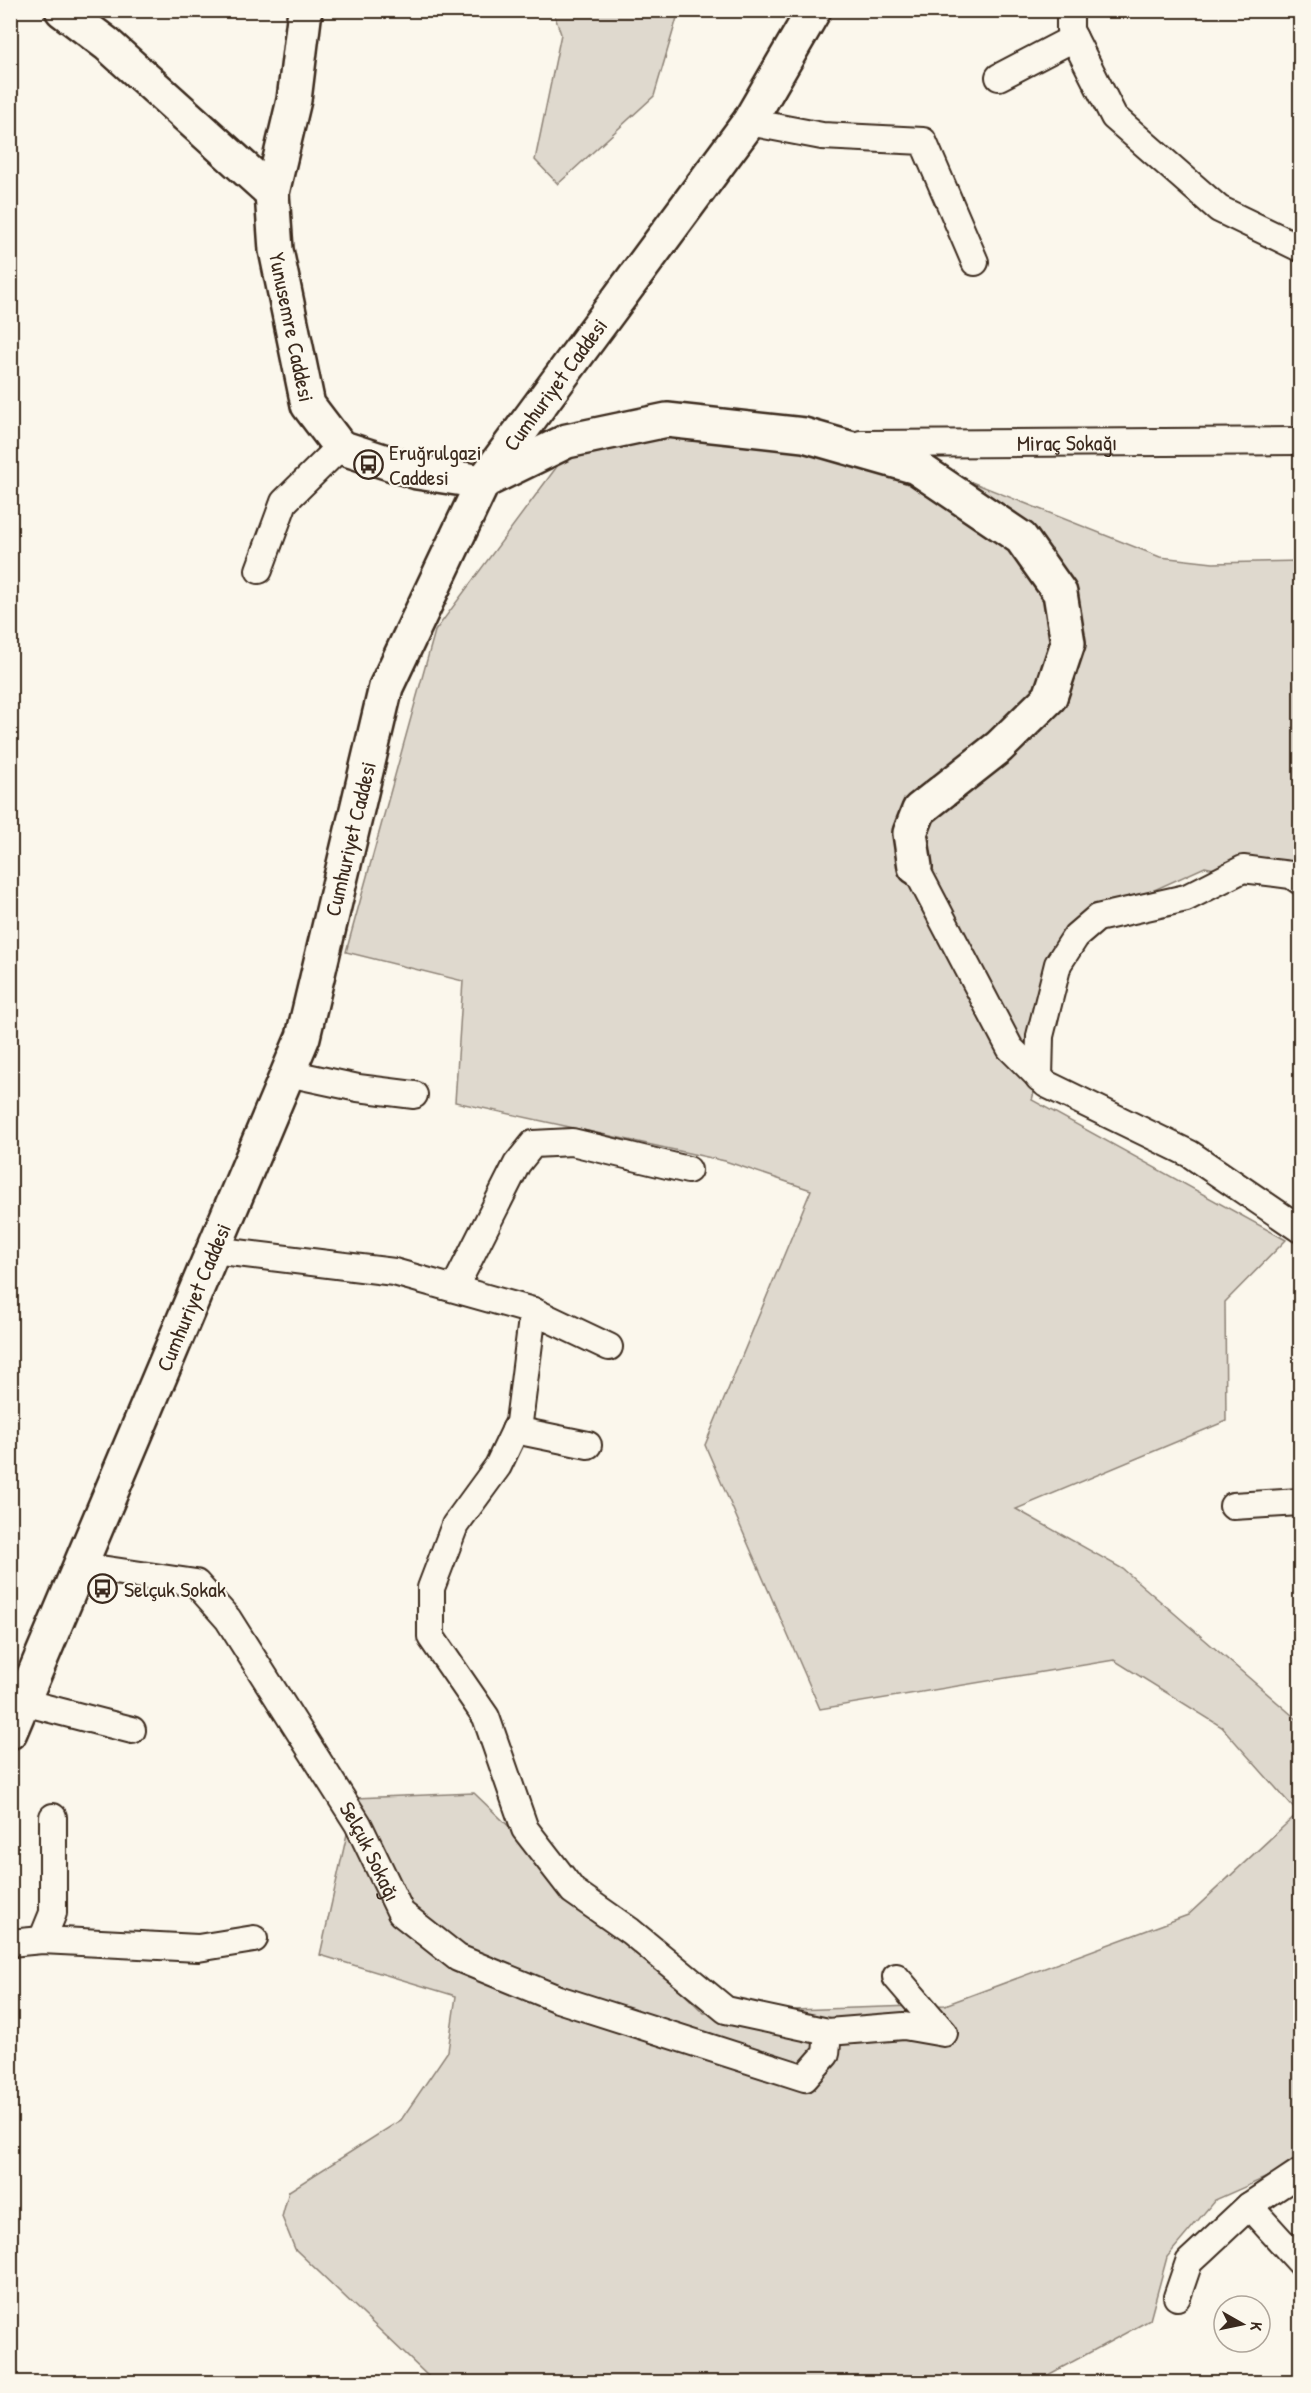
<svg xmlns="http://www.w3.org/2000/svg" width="1311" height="2393" viewBox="0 0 1311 2393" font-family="'Patrick Hand',sans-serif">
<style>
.green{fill:#dfd9ce;stroke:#8d8276;stroke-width:1.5}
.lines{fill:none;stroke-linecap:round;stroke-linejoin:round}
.street-casing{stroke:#3b2a1e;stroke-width:30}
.secondary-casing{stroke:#3b2a1e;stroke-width:38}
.street{stroke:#fbf7ec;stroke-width:26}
.secondary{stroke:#fbf7ec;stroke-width:33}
.labels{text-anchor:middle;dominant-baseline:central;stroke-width:4.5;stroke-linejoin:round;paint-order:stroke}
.street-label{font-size:22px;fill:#3b2a1e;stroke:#fbf7ec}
.poi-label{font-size:22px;fill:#3b2a1e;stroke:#fbf7ec;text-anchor:start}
</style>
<rect width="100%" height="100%" fill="#fbf7ec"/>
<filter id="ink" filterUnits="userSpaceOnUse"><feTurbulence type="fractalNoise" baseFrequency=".0167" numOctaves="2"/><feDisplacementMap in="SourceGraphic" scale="12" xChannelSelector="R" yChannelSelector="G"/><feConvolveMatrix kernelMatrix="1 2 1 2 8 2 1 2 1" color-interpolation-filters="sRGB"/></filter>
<g filter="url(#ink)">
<!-- green -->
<path class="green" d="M553,11H679L654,96L558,184L535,160L561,34Z
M698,424L939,469L1160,557L1213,563L1300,561V890L1293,885L1205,867L1079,924L1032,1100L1286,1240L1225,1302L1226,1421L1016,1509L1123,1569L1300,1722V2167L1292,2166L1215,2200L1167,2257L1150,2320L1035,2382H432L431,2379L295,2249L282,2217L289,2191L401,2120L448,2051L456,1996L320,1955L355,1798L474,1793L704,2013L945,2005L1188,1915L1298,1813L1222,1727L1114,1660L820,1709L705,1445L811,1190L725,1161L455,1102L463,981L346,952L435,631L567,453Z"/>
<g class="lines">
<defs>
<g id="street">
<path d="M1070,10V30L1114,117L1219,209L1300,248"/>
<path d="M999,77L1074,38"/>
<path d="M749,122L822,136L923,141L975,262"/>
<path id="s1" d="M861,444L1300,441"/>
<path d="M259,570L284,502L340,447"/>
<path d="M915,867L1010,1048L1046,1084L1190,1154L1300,1229"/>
<path d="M288,1073L358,1088L414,1095"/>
<path d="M1039,1078L1040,1036L1058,964L1076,936L1097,918L1186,898L1243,869L1291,875L1300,881"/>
<path d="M213,1250L394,1272L533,1311L609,1347"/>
<path d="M455,1287L517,1164L533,1144L572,1142L688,1170"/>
<path d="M515,1430L588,1445"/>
<path d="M1233,1506L1300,1502"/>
<path id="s2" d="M80,1566L196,1583L228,1619L358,1824L401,1913L458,1958L558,1999L805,2078L826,2054L828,2032L726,2010L630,1931L573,1891L525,1829L486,1717L431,1637V1588L455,1525L498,1466L519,1422L533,1311"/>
<path d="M23,1702L132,1730"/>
<path d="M42,1940L53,1913V1817"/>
<path d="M10,1943L42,1940L198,1948L254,1939"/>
<path d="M828,2032L904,2026L944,2033L896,1977"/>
<path d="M1249,2206L1300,2262"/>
<path d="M1177,2297L1189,2262L1249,2206L1300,2172"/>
</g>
<g id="secondary">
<path d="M62,10L107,44L272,193"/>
<path id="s3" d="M305,10L294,100L272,193L276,250L308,405L340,447L417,472L483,482"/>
<path d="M487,480L567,441L667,420L804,435L916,467L1021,538L1060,593L1068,643L1050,697L999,747L919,810L910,833L915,867"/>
<path id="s4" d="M10,1732L303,1037L386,687L483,482L749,122L814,10"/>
</g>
</defs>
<!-- street casing -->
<use href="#street" class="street-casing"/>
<!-- secondary casing -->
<use href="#secondary" class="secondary-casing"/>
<!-- street -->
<use href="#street" class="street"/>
<!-- secondary -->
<use href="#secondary" class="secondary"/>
</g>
</g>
<!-- icons -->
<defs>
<symbol id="bus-ring" viewBox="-11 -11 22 22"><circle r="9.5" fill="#fbf7ec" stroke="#3b2a1e" stroke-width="1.5"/><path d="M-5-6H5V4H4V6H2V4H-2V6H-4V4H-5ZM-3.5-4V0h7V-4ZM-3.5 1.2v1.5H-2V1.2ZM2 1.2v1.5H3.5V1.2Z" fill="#3b2a1e"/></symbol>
</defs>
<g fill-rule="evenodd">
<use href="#bus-ring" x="352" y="448" width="33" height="33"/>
<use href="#bus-ring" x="86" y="1572" width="33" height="33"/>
</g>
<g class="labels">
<!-- street labels -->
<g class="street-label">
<text stroke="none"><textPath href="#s3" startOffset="322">Yunusemre Caddesi</textPath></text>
<text stroke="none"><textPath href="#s4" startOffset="1462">Cumhuriyet Caddesi</textPath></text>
<text stroke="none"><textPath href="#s1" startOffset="206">Miraç Sokağı</textPath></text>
<text stroke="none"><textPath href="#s4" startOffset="958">Cumhuriyet Caddesi</textPath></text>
<text stroke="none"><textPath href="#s4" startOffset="472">Cumhuriyet Caddesi</textPath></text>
<text stroke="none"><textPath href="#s2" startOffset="438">Selçuk Sokağı</textPath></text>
</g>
<!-- poi labels -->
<g class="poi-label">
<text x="389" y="452">Eruğrulgazi<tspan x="389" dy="25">Caddesi</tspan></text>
<text x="124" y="1589">Selçuk Sokak</text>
</g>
</g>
<!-- margin -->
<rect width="1311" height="2393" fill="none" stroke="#fbf7ec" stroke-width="36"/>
<rect x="18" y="18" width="1275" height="2357" fill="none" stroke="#3b2a1e" stroke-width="2" filter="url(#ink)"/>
<!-- north arrow -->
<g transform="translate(1242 2324) rotate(99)"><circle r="28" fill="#fbf7ec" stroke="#aea59a" stroke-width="1.5"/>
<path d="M0-4.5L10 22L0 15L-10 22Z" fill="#3b2a1e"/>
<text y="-9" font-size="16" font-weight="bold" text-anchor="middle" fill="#3b2a1e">K</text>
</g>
</svg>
